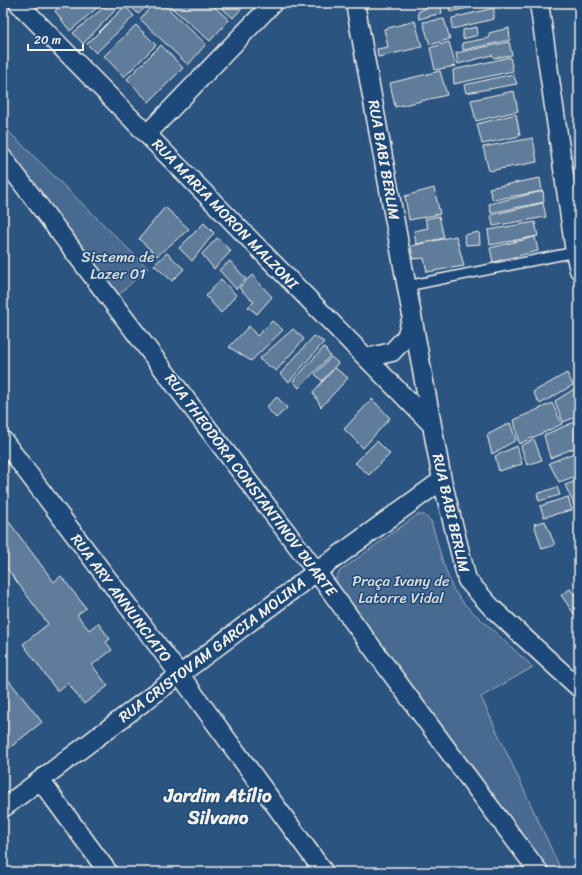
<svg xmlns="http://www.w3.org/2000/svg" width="582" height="875" viewBox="0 0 582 875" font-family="Sriracha,sans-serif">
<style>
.green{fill:#496b90;stroke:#9eaebc}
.building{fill:#5e7b9a;stroke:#f4f1e8}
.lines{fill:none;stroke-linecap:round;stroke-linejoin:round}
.lane-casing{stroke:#f4f1e8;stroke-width:12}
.street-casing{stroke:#f4f1e8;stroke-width:21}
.lane{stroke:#1f4a7a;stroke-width:9}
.street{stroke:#1f4a7a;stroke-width:18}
.labels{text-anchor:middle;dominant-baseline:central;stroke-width:3;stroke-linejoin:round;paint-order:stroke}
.street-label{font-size:15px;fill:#f4f1e8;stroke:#1f4a7a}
.park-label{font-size:15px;fill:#dadddb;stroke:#1f4a7a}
.district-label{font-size:19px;font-weight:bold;fill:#f4f1e8;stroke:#1f4a7a}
</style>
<rect width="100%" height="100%" fill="#2c5481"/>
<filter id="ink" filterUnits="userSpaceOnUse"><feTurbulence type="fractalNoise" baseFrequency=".025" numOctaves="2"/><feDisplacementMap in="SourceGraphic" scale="8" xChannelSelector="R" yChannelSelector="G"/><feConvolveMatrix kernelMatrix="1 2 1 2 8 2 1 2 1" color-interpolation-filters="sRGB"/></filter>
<g filter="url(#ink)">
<!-- green -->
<path class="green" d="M3,126L148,268L116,297L3,149Z
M417,515H424L431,521L443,563L453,589L465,605L533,667L481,697L562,872H549L338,586L336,578L340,571Z"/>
<!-- building -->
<path class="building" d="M63,3H92L98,7L70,31L55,11Z
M109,3L121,4L83,44L73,33Z
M128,3H150L138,14Z
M154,3H162L206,44L188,65L140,19Z
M166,3H210L229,20L210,41Z
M216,3H241L244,6L233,18Z
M427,3H440L442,13L419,19L418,12L424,9L428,6Z
M448,3H490L450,12Z
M125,6L134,16L96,53L87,44Z
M494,8V19L452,29V18Z
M444,19L450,39L430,45L423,22Z
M415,21L422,47L378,57L377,49L388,47L384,29Z
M136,25L156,45L124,77L104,56Z
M477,27L478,35L463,39V30Z
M509,28L510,40L463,50L462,43L489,38V33Z
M449,42L456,66L435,70L430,48Z
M509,42L512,55L494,58L492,55L458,64L456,53Z
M161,45L183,68L149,102L127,79Z
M510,57L513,71L454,84L453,70Z
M440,71L447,95L395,107L390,83Z
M513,74L517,84L466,93L464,85Z
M514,91L518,111L476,121L471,100Z
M516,114L520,136L482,144L477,124Z
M533,138L537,162L489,171L483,147Z
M540,178L542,191L493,200L489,188Z
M434,188L440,214L409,220L405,196Z
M543,191L544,202L491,213L489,204Z
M543,203L546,217L493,226L491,215Z
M165,207L189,229L157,256L139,239Z
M439,216L444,238L416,244L414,231L428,228L425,219Z
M535,222L538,236L490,245L488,230Z
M204,223L214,233L192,261L179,248Z
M479,232L480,244L466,245L464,235Z
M456,236L464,266L427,272L424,258L413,259L411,246Z
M535,237L538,251L493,262L490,248Z
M217,238L231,251L214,269L202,254Z
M167,253L184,269L172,281L154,265Z
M230,261L246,279L236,289L219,270Z
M252,275L272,297L257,314L248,307L254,302L239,288Z
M221,279L236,295L221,313L206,296Z
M272,321L283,330L251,361L229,347L249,326L257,336Z
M293,329L304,339L276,371L259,359Z
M314,336L324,342L289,382L280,374Z
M324,347L330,356L299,388L293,381Z
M331,357L338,363L322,381L315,374Z
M335,368L348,378L321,407L313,392Z
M567,373L573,385L540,404L533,392Z
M574,389L579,406V416L563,422L555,401Z
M277,397L287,408L276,418L266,407Z
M372,399L390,418L363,448L344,429Z
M552,403L562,424L519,444L514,420Z
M579,420V446L550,458L544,435Z
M510,423L516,440L492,454L487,435Z
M534,439L542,460L527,465L521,446Z
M377,441L390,454L369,475L355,463Z
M517,446L522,464L499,471L495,456Z
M579,451V475L559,482L549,463Z
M579,480V507L576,509L565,485Z
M557,487L560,495L539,501L537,494Z
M568,497L572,510L544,517L540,506Z
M3,514L54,582L61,576L86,608L77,615L89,630L98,623L110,639L106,642L112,650L92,665L108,686L84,704L68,683L57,691L23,644L48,624L3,563Z
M545,521L555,545L542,549L534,524Z
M570,589L579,601V611L574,614L561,595Z
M3,673L42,722L3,753Z"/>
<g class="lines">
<defs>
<path id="lane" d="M407,286L575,252"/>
<path id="street" d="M18,3L432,425
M355,3L442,480L467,580L492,608L579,688
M539,3L575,252L579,270
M147,134L273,3
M3,158L304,555L458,764L539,872
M366,358L392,352L406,337L412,317
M3,440L180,675L324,872
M40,780L108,872
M3,808L316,572L442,480"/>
</defs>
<!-- lane casing -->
<use href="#lane" class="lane-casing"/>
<!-- street casing -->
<use href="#street" class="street-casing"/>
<!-- lane -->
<use href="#lane" class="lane"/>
<!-- street -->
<use href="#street" class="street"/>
</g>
</g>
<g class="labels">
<!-- street labels -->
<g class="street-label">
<text transform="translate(384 160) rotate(80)">RUA BABI BERLIM</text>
<text transform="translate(225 214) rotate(46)">RUA MARIA MORON MALZONI</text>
<text transform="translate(251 485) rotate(53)">RUA THEODORA CONSTANTINOV DUARTE</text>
<text transform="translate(451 513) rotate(77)">RUA BABI BERLIM</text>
<text transform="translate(121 598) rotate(53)">RUA ARY ANNUNCIATO</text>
<text transform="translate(212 650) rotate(-37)">RUA CRISTOVAM GARCIA MOLINA</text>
</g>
<!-- park labels -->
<g class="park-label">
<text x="118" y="257">Sistema de<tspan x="118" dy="17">Lazer 01</tspan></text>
<text x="401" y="581">Praça Ivany de<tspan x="401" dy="17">Latorre Vidal</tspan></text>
</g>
<!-- district labels -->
<g class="district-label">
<text x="218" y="795">Jardim Atílio<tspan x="218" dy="22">Silvano</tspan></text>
</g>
</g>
<!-- margin -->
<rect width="582" height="875" fill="none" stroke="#1f4a7a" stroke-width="16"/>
<rect x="8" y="8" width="566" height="859" fill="none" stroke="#f4f1e8" stroke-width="1.5" filter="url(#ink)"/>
<!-- scale -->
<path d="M28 44v6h55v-6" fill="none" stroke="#f4f1e8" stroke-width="2"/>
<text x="34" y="44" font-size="12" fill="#f4f1e8" stroke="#1f4a7a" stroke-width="3" paint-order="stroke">20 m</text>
</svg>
